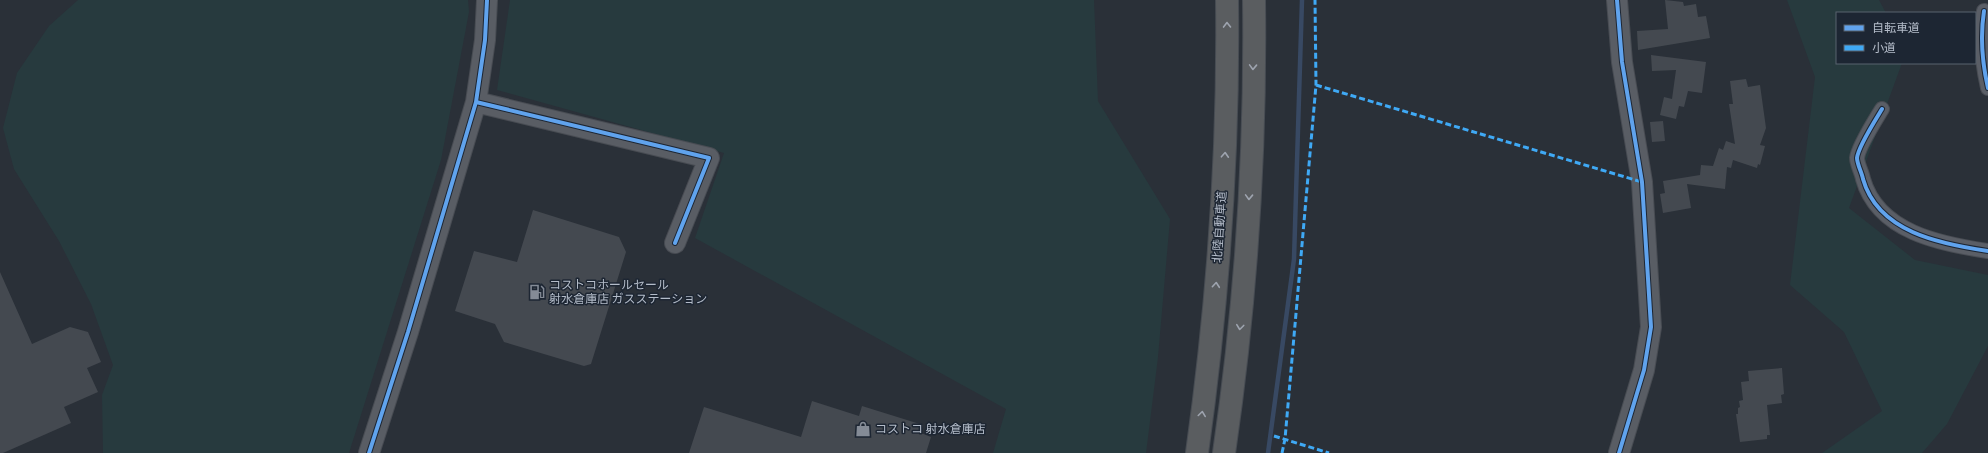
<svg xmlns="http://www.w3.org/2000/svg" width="1988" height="453" viewBox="0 0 1988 453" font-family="'Source Sans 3','Noto Sans JP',sans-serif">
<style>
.green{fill:#273a3e}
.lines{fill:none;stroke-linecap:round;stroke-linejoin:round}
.stream{stroke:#384963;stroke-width:4.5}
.building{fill:#444950}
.street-casing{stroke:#484c53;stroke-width:16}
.secondary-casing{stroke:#484c53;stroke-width:22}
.highway-casing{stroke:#474c53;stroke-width:24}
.street{stroke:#5a5e66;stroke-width:14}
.secondary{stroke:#595d64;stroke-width:20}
.highway{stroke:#5a5d60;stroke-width:22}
.quiet{stroke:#3fa9f5;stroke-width:3;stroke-dasharray:6 3;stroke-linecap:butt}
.cycleway-casing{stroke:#1d2633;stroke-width:6}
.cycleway{stroke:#60a3ed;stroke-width:4}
.oneway{stroke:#9ea4af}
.labels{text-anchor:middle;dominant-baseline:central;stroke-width:3;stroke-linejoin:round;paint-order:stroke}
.street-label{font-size:12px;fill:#b4bcc9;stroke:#1d2633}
.poi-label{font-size:12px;fill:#b4bcc9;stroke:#1d2633;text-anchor:start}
</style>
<rect width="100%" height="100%" fill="#2a3038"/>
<!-- green -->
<path class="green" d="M78,0H468L469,12L441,160L349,453H103L102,395L113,365L91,304L59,241L14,169L3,128L17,73L49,26Z
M510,0H1094L1098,101L1170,219L1158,357L1146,453H993L1006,409L695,238L724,153L497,90Z
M1787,0H1879L1886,13H1837V63H1902L1849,208L1915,260L1988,275V346L1947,424L1922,453H1822L1882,411L1844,332L1790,285L1815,77Z"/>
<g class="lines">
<!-- stream -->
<path class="stream" d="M1268,453L1294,259L1302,0"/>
</g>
<!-- building -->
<path class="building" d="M1665,0L1683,2L1684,6L1696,4L1698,17L1706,16L1710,38L1638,50L1637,31L1668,29Z
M1651,55L1706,62L1702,93L1688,91L1684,107L1679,106L1676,119L1660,115L1664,97L1672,99L1676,70L1652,71Z
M1746,79L1748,87L1760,85L1766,128L1760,145L1765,146L1760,165L1758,164L1757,168L1733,160L1731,168L1727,167L1725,189L1687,184L1691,208L1663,213L1660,194L1665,193L1663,181L1700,175L1701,165L1713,166L1719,148L1723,150L1726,141L1735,144L1729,104H1733L1730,81Z
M1663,121L1665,141L1652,142L1650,122Z
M533,210L619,237L626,252L591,364L584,366L504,342L495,324L455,311L474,251L517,262Z
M0,272L32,344L70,327L88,332L101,362L87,368L98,392L64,407L71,423L3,453H0Z
M1782,368L1784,394L1781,395L1782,403L1767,405L1770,435H1767V439L1740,442L1736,414H1738V408L1740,407L1739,401L1743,400L1741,382L1749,381L1748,371Z
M812,401L859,416L862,406L923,425L921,433L931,437L926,453H689L704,407L801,437Z"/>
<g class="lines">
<defs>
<path id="street" d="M1984,11C1980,37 1982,62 1988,88
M1882,109C1876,119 1858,147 1857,158C1857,164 1862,173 1863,179C1878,232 1940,244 1988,251"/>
<path id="secondary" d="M1617,0L1622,62L1642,182L1651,327L1644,370L1619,453
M476,102L709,158L675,243
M369,453L408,332L476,102L485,40L487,0"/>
<path id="highway" d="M1197,453C1218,303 1229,152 1227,0
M1224,453C1246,303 1256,151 1254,0"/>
</defs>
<!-- street casing -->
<use href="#street" class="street-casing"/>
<!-- secondary casing -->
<use href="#secondary" class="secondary-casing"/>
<!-- highway casing -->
<use href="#highway" class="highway-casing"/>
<!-- street -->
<use href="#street" class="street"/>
<!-- secondary -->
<use href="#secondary" class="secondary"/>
<!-- highway -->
<use href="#highway" class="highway"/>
<!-- quiet -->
<path class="quiet" d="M1316,85L1642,182
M1274,436L1329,453
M1282,453L1285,439L1316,85L1315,0"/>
<defs>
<path id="cycleway" d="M1617,0L1622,62L1642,182L1651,327L1644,370L1619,453
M1984,11C1980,37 1982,62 1988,88
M476,102L709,158L675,243
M1882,109C1876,119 1858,147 1857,158C1857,164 1862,173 1863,179C1878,232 1940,244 1988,251
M369,453L408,332L476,102L485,40L487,0"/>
</defs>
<!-- cycleway casing -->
<use href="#cycleway" class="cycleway-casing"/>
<!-- cycleway -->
<use href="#cycleway" class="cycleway"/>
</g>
<!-- one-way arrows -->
<defs><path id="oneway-chevron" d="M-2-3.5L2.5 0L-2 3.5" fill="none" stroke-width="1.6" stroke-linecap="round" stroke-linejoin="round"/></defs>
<g class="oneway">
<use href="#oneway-chevron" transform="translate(1227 25) rotate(-91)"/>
<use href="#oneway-chevron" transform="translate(1253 67) rotate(92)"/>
<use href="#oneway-chevron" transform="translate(1225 155) rotate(-87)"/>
<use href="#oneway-chevron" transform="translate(1249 197) rotate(92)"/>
<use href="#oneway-chevron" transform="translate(1216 285) rotate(-85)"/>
<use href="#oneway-chevron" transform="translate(1240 327) rotate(97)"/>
<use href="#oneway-chevron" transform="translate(1202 414) rotate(-82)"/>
</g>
<!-- icons -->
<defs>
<symbol id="fuel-bare" viewBox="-9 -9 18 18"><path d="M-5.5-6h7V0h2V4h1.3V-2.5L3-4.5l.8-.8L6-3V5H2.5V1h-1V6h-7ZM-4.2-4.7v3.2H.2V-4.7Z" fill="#848b96" stroke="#1d2633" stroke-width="2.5" paint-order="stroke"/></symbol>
<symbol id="shop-bare" viewBox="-9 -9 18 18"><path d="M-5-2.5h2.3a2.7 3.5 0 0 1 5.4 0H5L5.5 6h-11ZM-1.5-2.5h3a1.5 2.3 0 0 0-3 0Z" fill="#848b96" stroke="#1d2633" stroke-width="2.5" paint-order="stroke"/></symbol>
</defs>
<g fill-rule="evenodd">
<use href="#fuel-bare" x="526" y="281" width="22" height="22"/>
<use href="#shop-bare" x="852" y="418" width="22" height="22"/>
</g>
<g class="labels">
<!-- street labels -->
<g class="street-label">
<text transform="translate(1220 227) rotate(-86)">北陸自動車道</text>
</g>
<!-- poi labels -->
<g class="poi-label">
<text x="549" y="285">コストコホールセール<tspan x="549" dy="14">射水倉庫店 ガスステーション</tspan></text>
<text x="875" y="429">コストコ 射水倉庫店</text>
</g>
</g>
<!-- legend -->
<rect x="1836" y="12" width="140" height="52" fill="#1d2633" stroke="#59626f"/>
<rect x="1844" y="25" width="20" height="6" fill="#60a3ed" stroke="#59626f"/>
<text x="1872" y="32" font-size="12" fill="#b4bcc9">自転車道</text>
<rect x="1844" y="45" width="20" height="6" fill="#3fa9f5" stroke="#59626f"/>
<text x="1872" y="52" font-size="12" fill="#b4bcc9">小道</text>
</svg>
